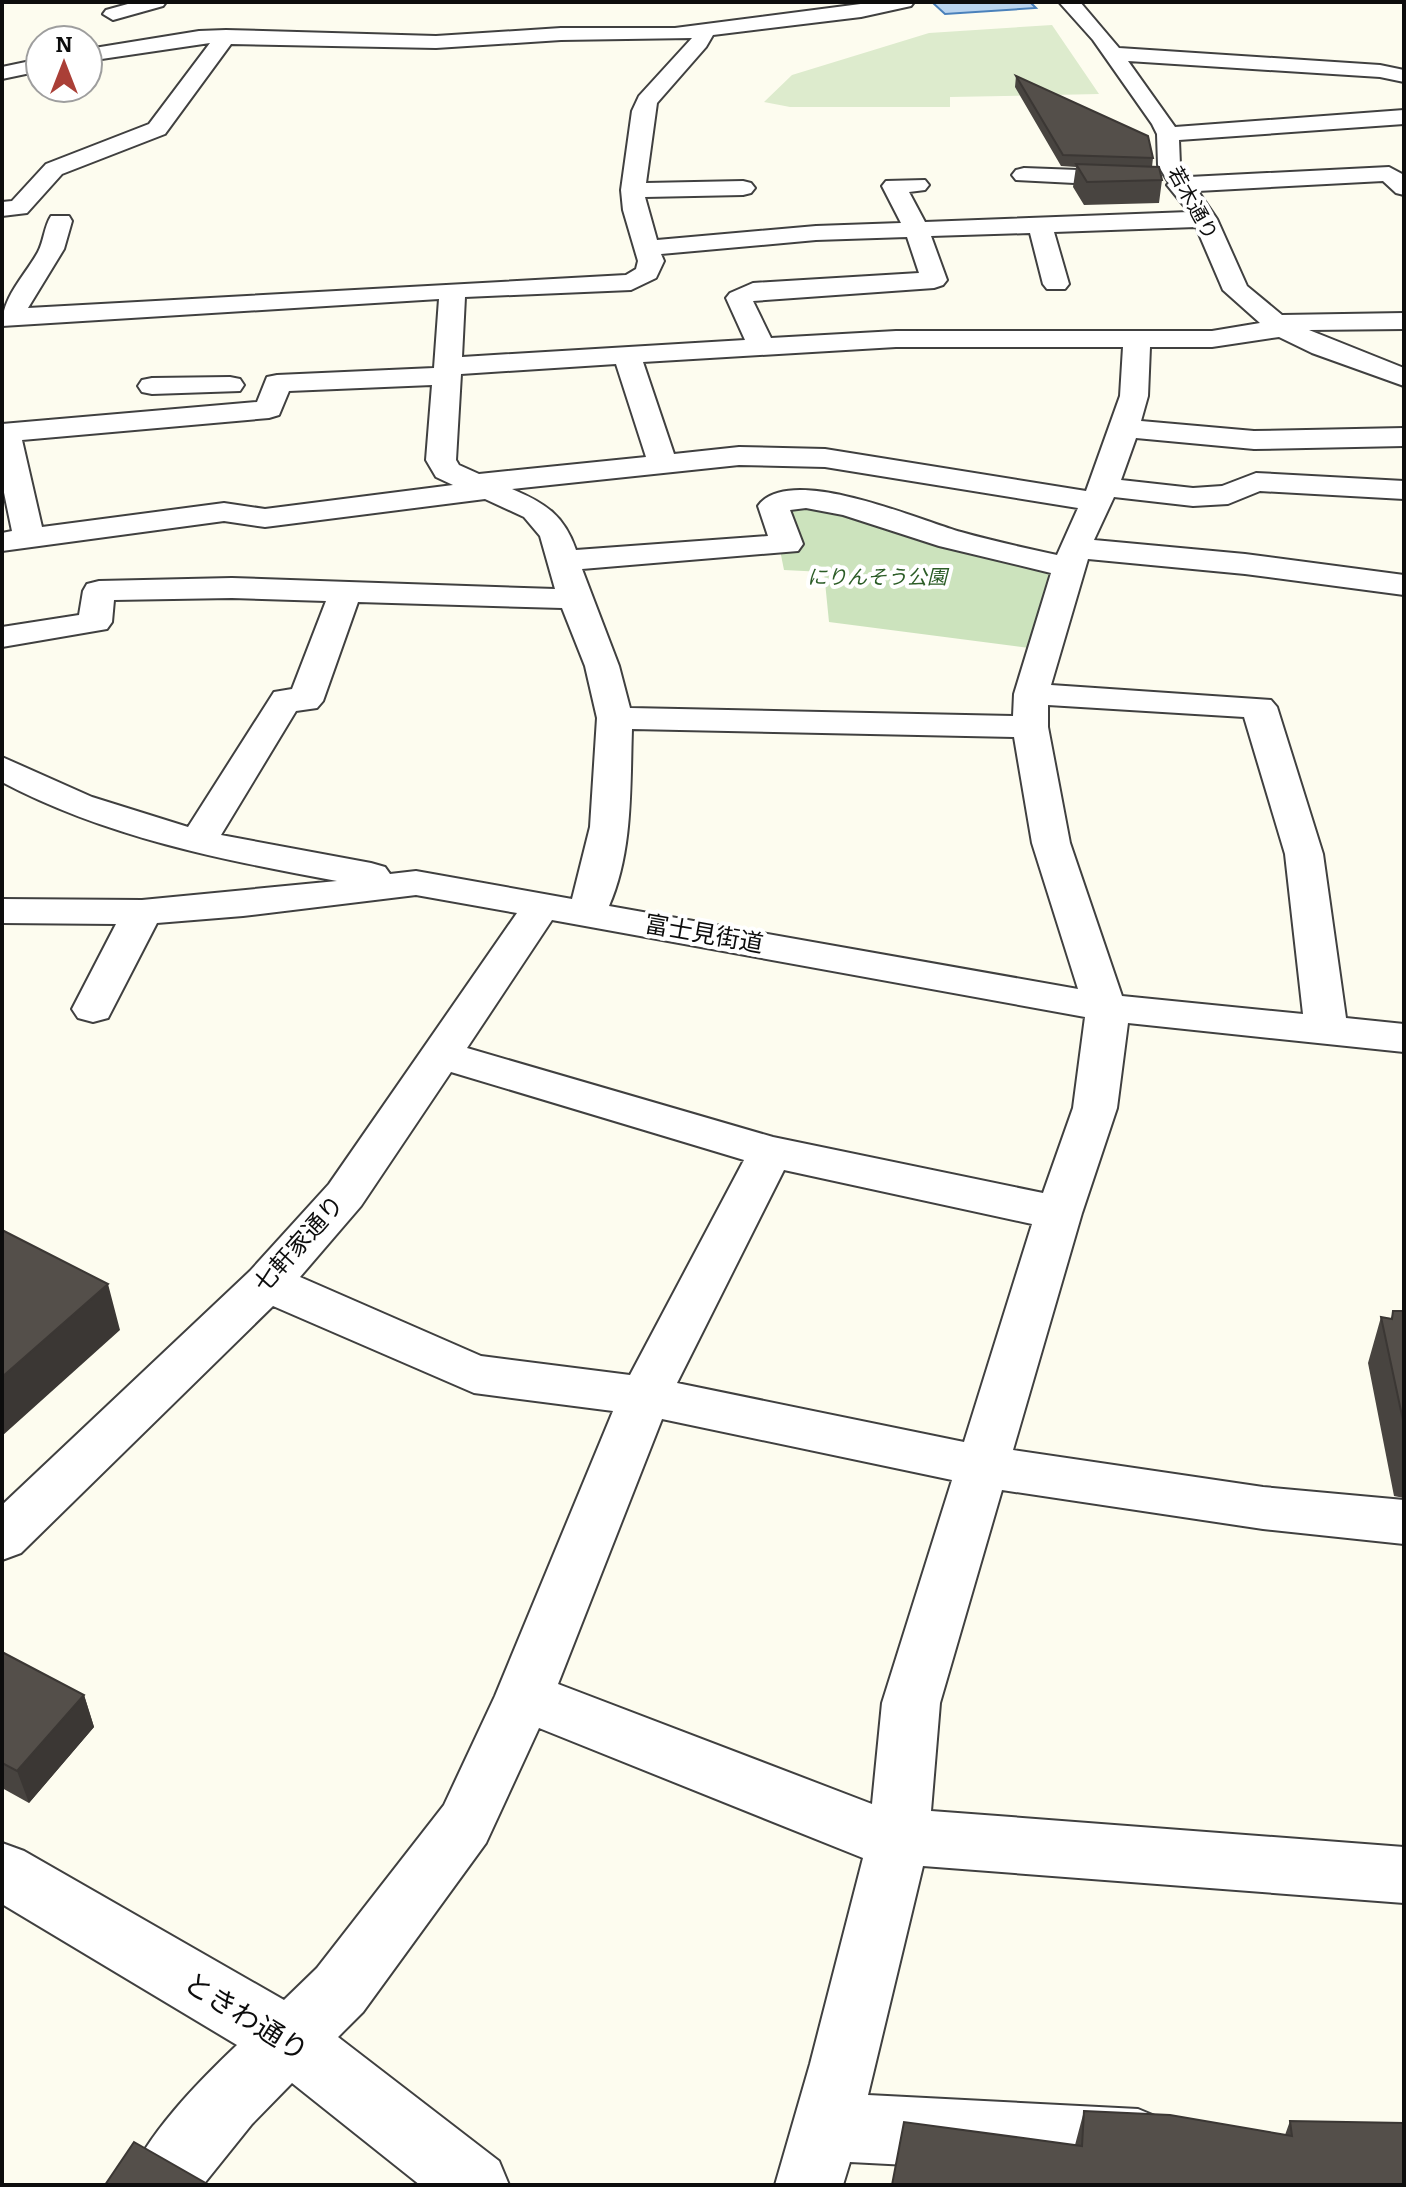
<svg xmlns="http://www.w3.org/2000/svg" width="1406" height="2187" viewBox="0 0 1406 2187" font-family="Bitter,'Noto Sans JP',serif">
<style>
.green{fill:#cce3bd}
.pitch{fill:#ddebcd}
.water{fill:#bad4ee;stroke:#4a81bb;stroke-width:2}
.lines{fill:none;stroke-linecap:round;stroke-linejoin:round}
.minor-casing{stroke:#404040;stroke-width:4}
.minor{fill:#fff;fill-rule:evenodd}
.wall{fill:#484440}
.shaded-wall{fill:#3b3734}
.building{fill:#544f4a;stroke:#3b3734;stroke-width:2}
.labels{text-anchor:middle;dominant-baseline:central;stroke-width:8;stroke-linejoin:round;paint-order:stroke}
.far-street-label{font-size:20px;fill:#0d0d0d;stroke:#fff}
.far-park-label{font-size:20px;font-style:italic;fill:#2b5c26;stroke:#fff}
.street-label{font-size:24px;fill:#0d0d0d;stroke:#fff}
.near-street-label{font-size:28px;fill:#0d0d0d;stroke:#fff}
</style>
<rect width="100%" height="100%" fill="#fdfcef"/>
<!-- green -->
<path class="green" d="M811,504L1052,572L1029,648L829,622L824,572L784,570L780,550L782,507Z"/>
<!-- pitch -->
<path class="pitch" d="M1052,25L1099,94L950,97V107H790L764,102L792,75L929,33Z"/>
<!-- water -->
<path class="water" d="M1030,2L1036,8L945,14L933,3Z"/>
<g class="lines">
<defs>
<path id="minor" d="M135,2H166L163,6L113,20L103,14L106,10Z
M876,2H914L911,6L861,17L713,35L706,47L657,103L646,183L743,181L751,183L755,188L751,193L743,195L645,197L657,240L816,226L901,223L882,186L886,181L925,180L929,185L925,190L909,192L925,222L1189,212L1167,185L1169,183L1158,165L1157,134L1152,124L1093,40L1059,2H1080L1119,48L1380,65L1404,70V82L1380,77L1128,61L1175,127L1404,110V124L1179,140L1180,165L1189,177L1389,167L1404,175V195L1396,193L1383,181L1198,191L1217,219L1247,286L1282,315L1404,313V329L1309,330L1404,368V386L1312,353L1279,337L1212,347H1150L1148,396L1141,421L1254,431L1404,428V446L1254,449L1136,438L1121,480L1193,488L1222,486L1256,473L1404,481V499L1260,491L1228,504L1193,506L1114,497L1094,540L1245,554L1404,575V595L1245,574L1088,559L1051,685L1271,700L1277,707L1323,854L1346,1018L1404,1024V1052L1128,1023L1117,1108L1082,1213L1013,1450L1263,1487L1404,1500V1544L1263,1529L1002,1490L940,1703L931,1811L1404,1847V1903L923,1866L868,2095L1138,2109L1162,2119L1172,2143L1162,2167L1138,2177L850,2162L843,2185H775L810,2064L863,1858L539,1728L486,1843L363,2012L338,2037L499,2161L509,2185H420L292,2083L252,2124L203,2185H126C147,2134 197,2083 237,2045L2,1904V1843L24,1851L284,2000L317,1968L444,1805L495,1696L613,1411L474,1393L273,1306L21,1553L2,1560V1505L250,1271L329,1184L517,913L416,895L243,916L157,923L108,1018L93,1022L78,1018L72,1009L116,924L2,923V899L142,900L337,881C222,860 106,837 2,782V757L92,797L188,827L274,692L292,689L326,601L232,598L114,600L112,622L107,629L2,647V627L79,615L83,591L87,584L99,581L232,578L555,589L540,536L524,517L485,499L265,527L224,521L2,551V533L12,531L2,483V424L257,402L267,377L277,375L434,368L439,299L2,326C2,297 24,277 38,252C44,241 44,227 51,216H69L72,221L64,249L28,308L626,275L636,269L638,261L623,210L621,190L632,111L639,96L692,38L561,40L436,48L231,44L165,134L62,174L27,213L2,216V202L12,201L46,164L149,124L210,43L88,61V49L199,31L226,30L436,36L561,28H675ZM1196,227L1223,290L1260,323L1212,331H896L771,338L753,301L934,288L943,285L947,280L931,236L1030,233L1043,284L1047,289H1065L1069,284L1054,232ZM907,237L919,273L753,283L730,293L726,298L745,340L462,357L465,297L631,290L656,278L664,261L661,254L816,240ZM896,347H1123L1120,396L1086,491L825,449L739,447L674,454L643,362ZM616,364L646,457L479,474L459,465L456,460L461,374ZM432,385L426,460L436,477L453,485L265,509L224,503L42,527L22,440L269,418L279,415L289,391ZM739,465L825,467L1078,508L1057,555C1025,548 993,541 961,532C921,521 788,462 758,506L768,536L576,550C564,515 545,503 512,489ZM806,508L843,515L939,546L1051,573L1014,694L1013,716L630,708L619,666L582,569L798,551L803,544L790,510ZM358,602L562,608L585,666L597,718L590,827L572,899L416,871L390,874L385,867L371,863L221,835L296,711L317,708L323,701ZM1048,705L1244,717L1285,854L1303,1014L1122,996L1070,843L1048,727ZM632,729L1014,737L1032,843L1078,989L609,906C633,851 630,787 632,729ZM552,920L1085,1017L1073,1108L1043,1193L773,1137L467,1048ZM451,1072L744,1160L630,1375L481,1356L300,1277L361,1206ZM784,1170L1032,1224L964,1442L677,1383ZM662,1419L952,1480L882,1703L872,1804L558,1684Z
M40,59V71L2,79V67Z
M1024,168L1133,172L1141,174L1145,179L1141,184L1133,186L1016,180L1012,175L1016,170Z
M230,377L240,379L244,385L240,391L152,394L142,392L138,386L142,380L152,378Z"/>
</defs>
<!-- minor casing -->
<use href="#minor" class="minor-casing"/>
<!-- minor -->
<use href="#minor" class="minor"/>
</g>
<!-- wall -->
<path class="wall" d="M1016,76L1153,158L1152,167L1162,180L1159,203L1084,205L1073,187L1076,167L1061,166L1015,87Z
M1393,1311H1404V1498L1394,1496L1368,1363L1381,1317L1391,1319Z
M2,1652L84,1695L94,1727L29,1803L2,1788Z
M1084,2111L1285,2135L1290,2121L1404,2123L892,2185L1075,2145Z"/>
<!-- shaded-wall -->
<path class="shaded-wall" d="M108,1284L120,1330L2,1436V1377Z
M84,1695L94,1727L29,1803L17,1771Z"/>
<!-- building -->
<path class="building" d="M1016,76L1148,136L1153,158L1063,155Z
M1076,164L1159,167L1162,180L1087,182Z
M2,1230L108,1284L2,1377Z
M1393,1311H1404V1425L1381,1317L1392,1319Z
M2,1652L84,1695L17,1771L2,1763Z
M1084,2111L1170,2115L1292,2136L1290,2121L1404,2123V2185H892L904,2122L1082,2146Z
M134,2142L209,2185H105Z"/>
<g class="labels">
<!-- far-street labels -->
<g class="far-street-label">
<text transform="translate(1193 203) rotate(61)">若木通り</text>
</g>
<!-- far-park labels -->
<g class="far-park-label">
<text x="877" y="577">にりんそう公園</text>
</g>
<!-- street labels -->
<g class="street-label">
<text transform="translate(704 934) rotate(10)">富士見街道</text>
<text transform="translate(299 1244) rotate(-48)">七軒家通り</text>
</g>
<!-- near-street labels -->
<g class="near-street-label">
<text transform="translate(246 2017) rotate(32)">ときわ通り</text>
</g>
</g>
<!-- border -->
<rect width="1406" height="2187" fill="none" stroke="#0d0d0d" stroke-width="8"/>
<!-- north arrow -->
<g transform="translate(64 64)"><circle r="38" fill="#ffffff" stroke="#9e9e9e" stroke-width="2"/>
<path d="M0-6L14 30L0 20L-14 30Z" fill="#aa3f37"/>
<text y="-12" font-size="22" font-weight="bold" text-anchor="middle" fill="#0d0d0d">N</text>
</g>
</svg>
